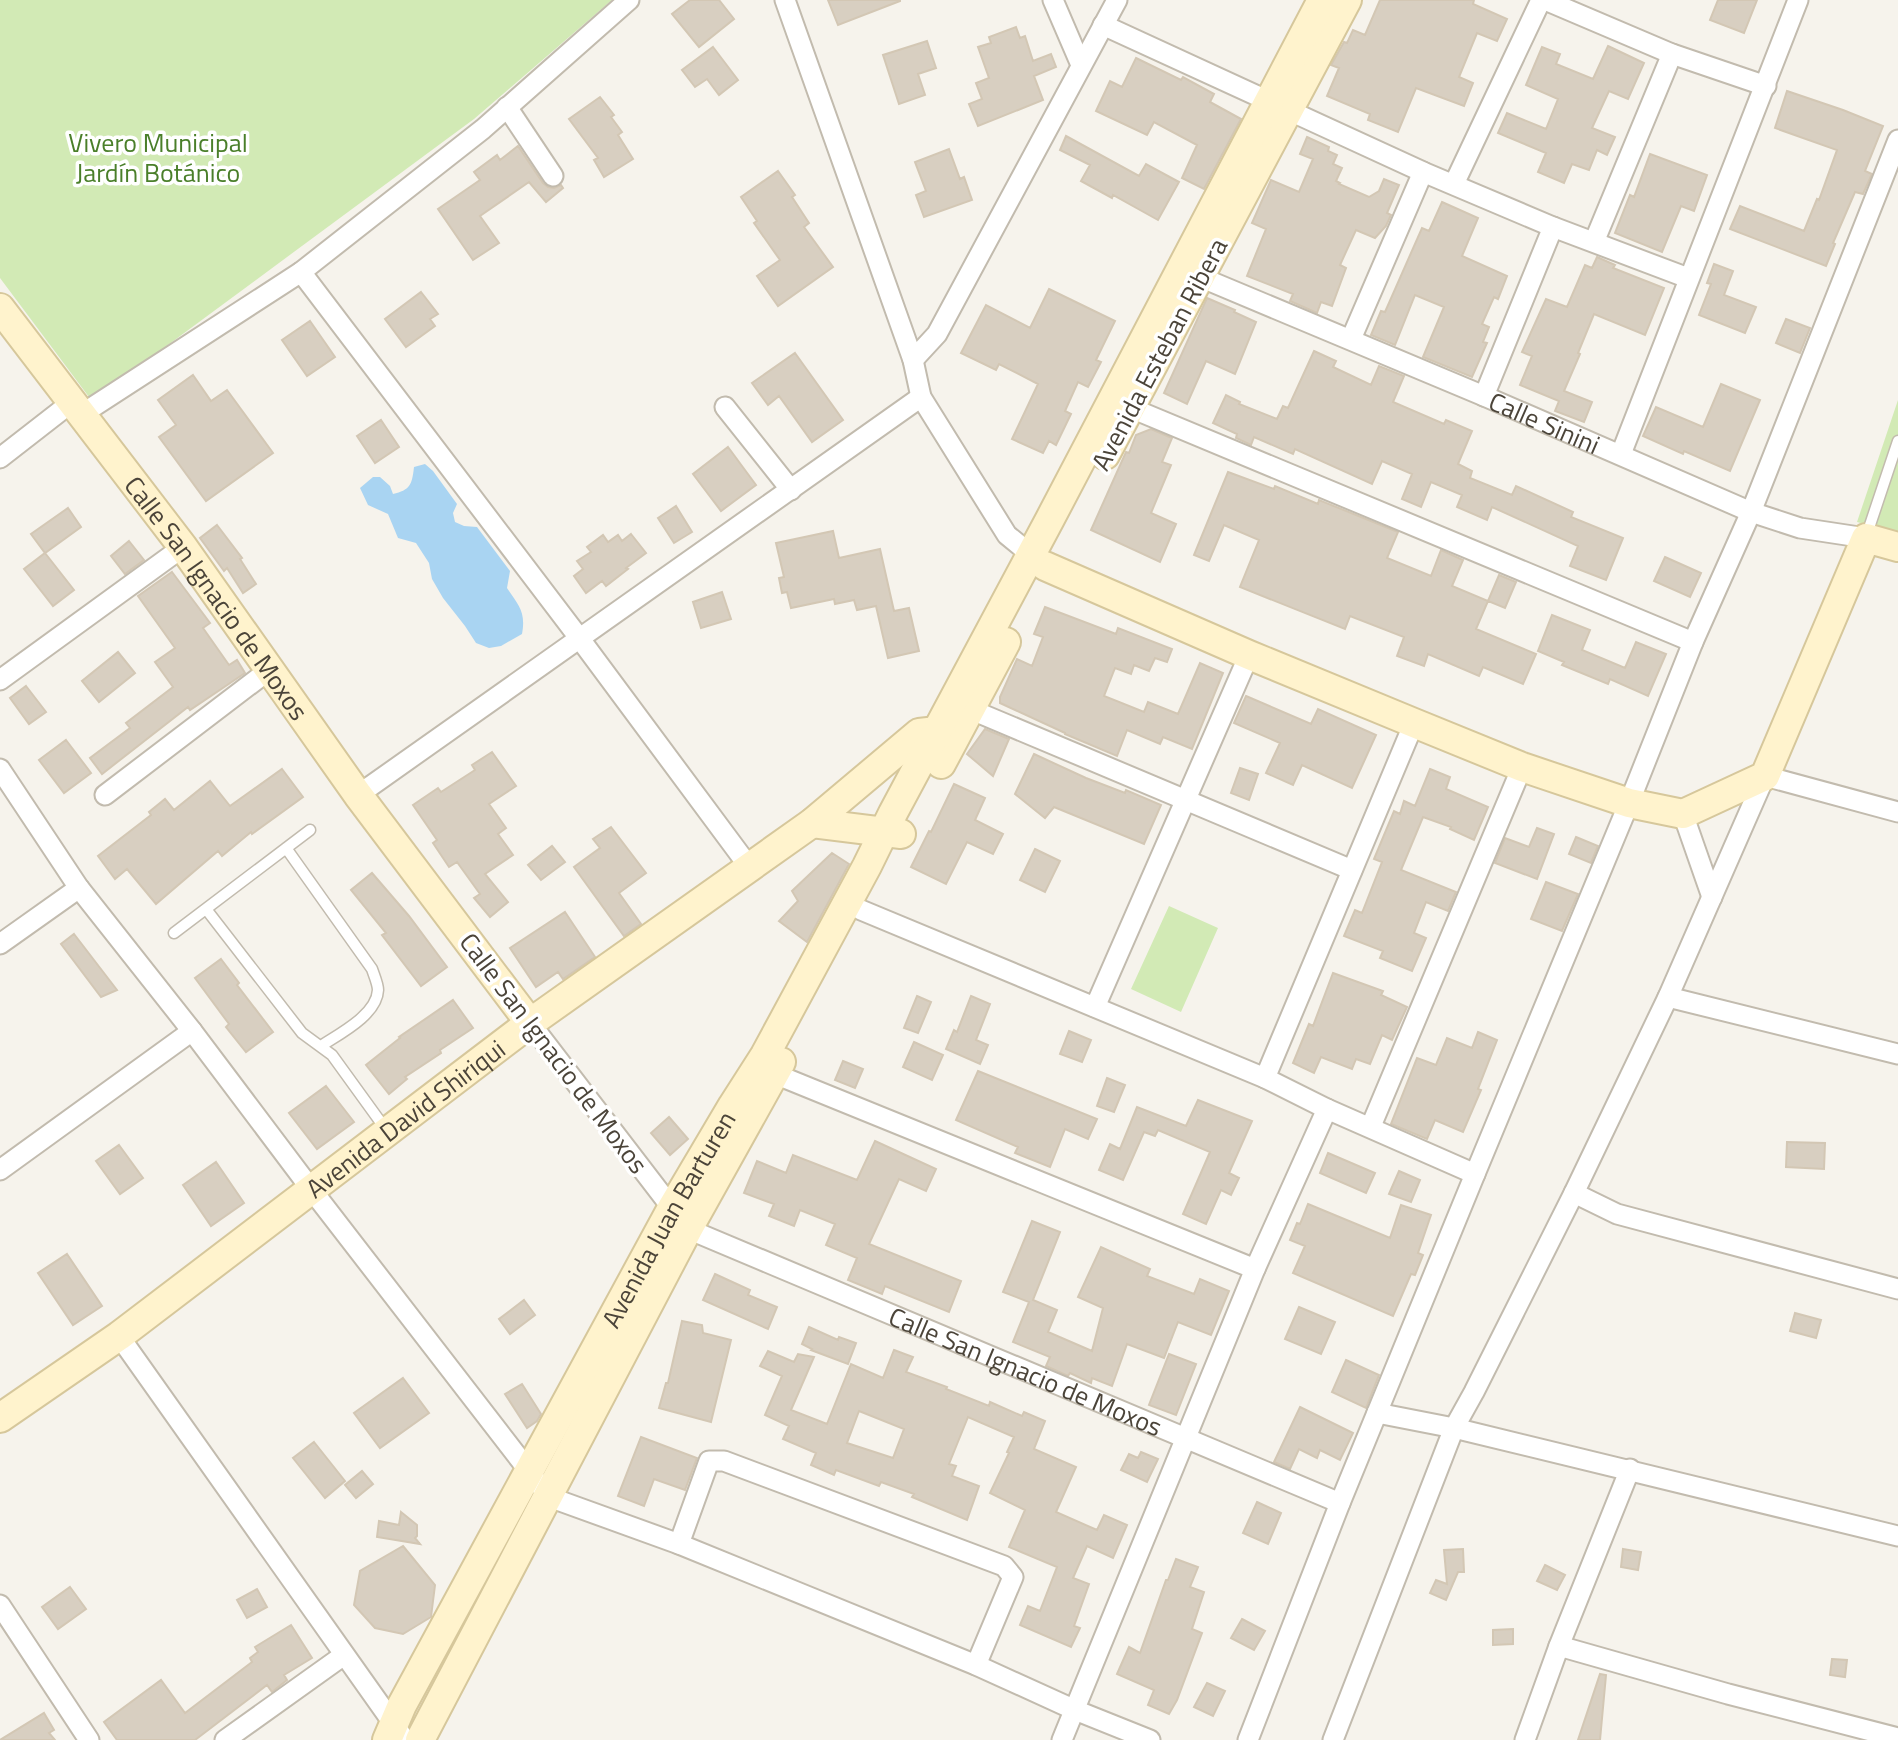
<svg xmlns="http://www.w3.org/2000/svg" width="1898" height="1740" viewBox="0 0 1898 1740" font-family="'Titillium Web',sans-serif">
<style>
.green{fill:#d2eab5}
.water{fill:#a9d4f2}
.building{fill:#d8cfc1;stroke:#d3c7b4;stroke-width:2;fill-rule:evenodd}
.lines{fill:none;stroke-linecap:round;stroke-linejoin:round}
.lane-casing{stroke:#c2bbae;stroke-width:13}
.street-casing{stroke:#c2bbae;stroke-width:23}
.secondary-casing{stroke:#d6c79b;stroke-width:32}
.lane{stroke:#fff;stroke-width:10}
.street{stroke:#fff;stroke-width:19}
.secondary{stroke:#fff3cd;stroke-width:28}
.labels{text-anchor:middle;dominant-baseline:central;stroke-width:7;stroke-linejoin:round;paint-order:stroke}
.park-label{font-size:26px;fill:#4a7f2a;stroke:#fff}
.street-label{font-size:26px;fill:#4b4439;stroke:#fff}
</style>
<rect width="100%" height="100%" fill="#f6f3ec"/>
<!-- green -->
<path class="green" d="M0,0H612L474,119L92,401L0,278Z
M1898,400V533L1857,522Z
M1169,906L1218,928L1181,1012L1131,989Z"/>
<!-- water -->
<path class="water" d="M425,464L433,471L457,504L453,513L455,522L464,526L477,527L510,571L507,588C519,606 526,612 522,634L501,646L489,648L476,643L465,626L443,598L432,579L429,563L416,543L398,538L388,514L368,505L360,488L373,477H380L390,486L393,494C410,490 412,485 414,467Z"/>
<!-- building -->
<path class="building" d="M690,0H719L734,19L699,47L672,14Z
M828,0H900V1L838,25Z
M1380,0H1474L1473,4L1507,19L1497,41L1477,33L1459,77L1473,83L1464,106L1416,88L1398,132L1368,120L1370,114L1327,96L1339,68L1331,65L1344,42L1347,43L1353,30L1365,35Z
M1718,0H1757L1744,33L1710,20Z
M1016,27L1020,38L1025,36L1033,61L1051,54L1056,67L1034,76L1043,100L978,126L969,104L982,99L976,83L989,78L978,47L991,43L989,37Z
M927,41L936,68L918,74L925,95L899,104L883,55Z
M1608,46L1644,63L1628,99L1609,91L1592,128L1615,137L1607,155L1597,150L1589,170L1572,164L1564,183L1538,172L1546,153L1498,133L1507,113L1546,129L1558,99L1526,85L1542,47L1560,54L1556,64L1593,79Z
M713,47L738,80L719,95L707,79L695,87L682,70Z
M1136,58L1181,80L1183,77L1214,94L1210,102L1241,119L1204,189L1182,178L1197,145L1154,122L1147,135L1096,111L1110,81L1122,87Z
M1787,91L1843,110L1883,126L1865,171L1872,174L1863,194L1855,192L1833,243L1835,244L1826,266L1730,229L1740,206L1804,231L1817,199L1819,200L1837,150L1775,128Z
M600,97L614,115L611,117L622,132L618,135L633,159L604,177L594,160L598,158L569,119Z
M1066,136L1139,176L1146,164L1179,182L1158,220L1113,195L1112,198L1081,181L1090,165L1060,150Z
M1307,137L1329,147L1328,151L1337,155L1333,164L1342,168L1336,181L1340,183L1339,184L1369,197L1379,191L1384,179L1399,185L1387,213L1391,215L1386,226L1375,238L1356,230L1340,265L1346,268L1332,306L1321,302L1317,313L1290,301L1293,294L1247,276L1266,229L1252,223L1271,180L1299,192L1313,159L1300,154Z
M518,146L543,183L548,187L554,188L561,185L563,188L546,202L529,182L480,216L499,243L473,260L438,209L480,180L474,172L497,155L500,160Z
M949,149L960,179L964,177L972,200L924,217L916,195L926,191L915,162Z
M1650,154L1707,175L1694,211L1681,206L1662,252L1615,233L1630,195L1634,197Z
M778,171L795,195L792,197L809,223L804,227L833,267L778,306L757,276L780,260L754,223L757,221L741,197Z
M1442,202L1478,218L1462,256L1507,276L1498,299L1494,297L1482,324L1489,327L1483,342L1487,343L1472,377L1423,357L1444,307L1415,295L1395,345L1371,335L1381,311L1385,312L1422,228L1429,231Z
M1597,257L1615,265L1613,268L1664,288L1645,335L1594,314L1578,353L1580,354L1564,391L1592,402L1584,422L1555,411L1559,401L1520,385L1532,356L1522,352L1546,299L1567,307L1585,265L1592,268Z
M1714,264L1733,271L1724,295L1756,307L1745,333L1699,315L1711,284L1707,283Z
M1049,289L1115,321L1096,360L1101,362L1088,387L1078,382L1065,411L1071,414L1056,445L1049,441L1043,453L1012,439L1038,384L999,364L996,370L961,353L986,305L1030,328Z
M421,292L438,314L430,319L435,326L406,347L385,319Z
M1207,298L1235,310L1234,312L1256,322L1235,374L1206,361L1187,404L1164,393Z
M1786,319L1810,328L1800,353L1776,343Z
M310,321L335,357L307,376L282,340Z
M1314,351L1336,361L1333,367L1371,385L1379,366L1404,376L1393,402L1444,424L1446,420L1472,431L1458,464L1472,471L1470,478L1512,495L1516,486L1573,512L1571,517L1623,538L1606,580L1570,566L1578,546L1492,507L1487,520L1457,507L1462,495L1431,482L1421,507L1402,499L1412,474L1382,461L1372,484L1295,449L1293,454L1254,437L1251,445L1236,438L1237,434L1213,423L1226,395L1240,402L1239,404L1277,419L1283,406L1288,408Z
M795,353L843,420L812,442L779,396L768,405L752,383Z
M193,375L211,401L227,390L273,453L206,501L159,437L176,425L158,400Z
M1721,384L1760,400L1730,471L1684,451L1683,454L1643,436L1656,407L1703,427Z
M381,420L399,447L375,463L357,436Z
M1151,429L1172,438L1162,462L1171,465L1151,513L1176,524L1160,562L1091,530L1126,452L1129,453L1136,435Z
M728,447L756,485L721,511L693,474Z
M1228,472L1274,489L1275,486L1318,504L1319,500L1398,532L1387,558L1431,576L1441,550L1463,560L1452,586L1488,601L1476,629L1536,654L1523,684L1483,667L1479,676L1428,654L1424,666L1397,656L1404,637L1350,616L1345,629L1240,587L1259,540L1224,525L1209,561L1194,555Z
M676,506L692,532L674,543L658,518Z
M68,508L81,527L45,553L31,534Z
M217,525L242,558L240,559L256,584L243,593L227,568L224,571L200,538Z
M833,531L839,558L880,549L894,611L909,608L919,651L888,658L876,606L857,610L854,600L835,604L834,599L791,608L787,592L782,593L779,578L784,577L776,543Z
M631,534L646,553L626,568L628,569L606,586L602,581L586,593L574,576L583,569L577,561L591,552L587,547L603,535L608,542L618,535L622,541Z
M129,541L144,560L125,574L111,556Z
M45,553L74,590L53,606L24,569Z
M1665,557L1701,573L1690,597L1654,581Z
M172,572L210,623L203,628L229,665L237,660L245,673L190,710L188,707L102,774L90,758L130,728L126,723L173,687L155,662L175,648L138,596Z
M1499,575L1516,582L1505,608L1488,601Z
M722,592L731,619L701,628L693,602Z
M1045,607L1116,634L1118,628L1172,649L1167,662L1155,658L1149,671L1134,665L1131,674L1115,668L1104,696L1144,712L1148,702L1178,714L1200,663L1223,673L1192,749L1163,737L1160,744L1127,730L1117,756L1065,734V733L1000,703V697L1017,659L1032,666L1043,637L1034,634Z
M1552,615L1590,630L1582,650L1625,668L1636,642L1666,654L1648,696L1610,679L1608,684L1562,665L1564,662L1538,651Z
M118,652L135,673L99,702L82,681Z
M26,686L46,712L29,724L10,698Z
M1246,696L1311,724L1318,709L1376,735L1352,788L1302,765L1293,785L1266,773L1280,743L1234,723Z
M985,729L1009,739L993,776L967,754Z
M66,740L91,773L64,793L39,760Z
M492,752L516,786L489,804L506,828L498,834L513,855L485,874L508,902L490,917L474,898L480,894L457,862L449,867L433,843L437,840L413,805L438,788L441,792L475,770L472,765Z
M1034,754L1086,778L1125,793L1126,790L1161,805L1144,844L1054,807L1045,818L1015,794Z
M1240,768L1258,774L1249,800L1231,793Z
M282,769L303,797L252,834L251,832L222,856L218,851L156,904L127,869L115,879L98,856L151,815L149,812L165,799L174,810L210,781L230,806Z
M1430,769L1450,777L1446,789L1488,807L1474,840L1450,829L1451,827L1423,817L1401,870L1456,892L1448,911L1426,902L1414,933L1426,938L1412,971L1380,958L1383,951L1344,936L1355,910L1362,913L1382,862L1374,859L1394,811L1400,814L1404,801L1415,806Z
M954,784L985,798L975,820L1003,834L993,854L967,842L946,884L911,867L929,831L931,832Z
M611,827L646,873L619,893L641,924L624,936L574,867L600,848L593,839Z
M1537,828L1554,834L1537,879L1495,863L1505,838L1529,847Z
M1576,837L1598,846L1591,863L1569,854Z
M552,846L565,862L541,880L528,865Z
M1035,849L1060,861L1045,892L1020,880Z
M832,853L849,864L807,942L779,921L798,901L792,891Z
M372,873L409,916L447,967L421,986L382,935L386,933L351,890Z
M1546,882L1578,894L1562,931L1531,919Z
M565,912L595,957L563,979L558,972L536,987L510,948Z
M74,934L117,990L101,997L61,944Z
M221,959L239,983L237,985L273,1032L246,1052L226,1027L229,1024L195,978Z
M1333,973L1383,991L1381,995L1407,1007L1392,1040L1382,1035L1370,1064L1356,1059L1352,1069L1321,1057L1314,1073L1293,1063L1309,1024L1313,1026Z
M917,996L931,1002L918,1033L904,1028Z
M971,996L990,1004L976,1040L988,1045L980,1064L946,1049L954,1030L957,1032Z
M453,1000L473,1028L440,1050L441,1053L405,1077L407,1079L389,1094L366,1065L400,1038L399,1037Z
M1069,1031L1091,1040L1082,1062L1060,1054Z
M1478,1032L1497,1040L1478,1089L1481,1090L1463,1132L1435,1120L1427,1139L1391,1124L1417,1058L1436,1065L1447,1038L1472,1048Z
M914,1042L943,1055L932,1080L903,1067Z
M843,1061L863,1069L855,1088L835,1080Z
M978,1071L1097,1119L1088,1139L1065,1129L1050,1167L1015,1153L1018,1147L956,1120Z
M1107,1078L1125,1085L1114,1112L1097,1106Z
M326,1086L354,1122L317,1149L289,1113Z
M1198,1100L1252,1121L1229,1173L1239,1178L1231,1195L1221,1190L1206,1224L1183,1214L1210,1152L1158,1130L1155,1136L1144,1132L1123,1180L1099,1170L1110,1144L1120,1149L1137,1107L1186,1126Z
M669,1117L688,1139L670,1155L651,1133Z
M875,1141L936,1169L926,1191L899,1179L869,1244L961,1281L949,1312L885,1286L882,1294L848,1280L857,1258L826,1245L835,1224L800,1210L794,1226L769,1216L774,1204L744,1193L757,1161L786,1173L793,1155L857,1180Z
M1787,1142L1825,1143L1824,1169L1786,1167Z
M119,1145L143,1178L120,1194L96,1161Z
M1328,1153L1375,1173L1366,1193L1320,1173Z
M216,1162L244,1203L211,1226L183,1185Z
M1399,1171L1420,1180L1411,1202L1389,1194Z
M1308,1204L1390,1238L1401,1205L1431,1215L1418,1253L1423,1255L1415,1275L1411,1274L1393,1316L1293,1273L1305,1246L1290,1240L1297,1223L1300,1224Z
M1032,1221L1060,1232L1033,1300L1057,1310L1048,1332L1092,1351L1103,1308L1078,1297L1101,1247L1150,1269L1147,1276L1194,1294L1200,1279L1229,1291L1211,1335L1178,1322L1164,1358L1127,1344L1112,1386L1092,1378L1091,1383L1070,1373L1068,1376L1046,1366L1050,1357L1013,1342L1029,1302L1003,1292Z
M67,1254L102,1306L73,1325L38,1273Z
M715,1274L750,1290L748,1295L777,1307L768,1329L703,1300Z
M524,1300L535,1315L510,1334L499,1319Z
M1299,1307L1335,1322L1321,1354L1285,1339Z
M1795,1313L1821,1320L1816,1338L1790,1331Z
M682,1321L702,1325L703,1333L731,1340L711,1422L659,1408L666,1383H668Z
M809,1327L838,1340L839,1337L856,1343L848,1364L811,1350L812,1349L802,1344Z
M894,1350L913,1357L906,1372L947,1387L946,1389L989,1406L990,1402L1022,1416L1024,1412L1045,1421L1034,1449L1076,1467L1056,1512L1097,1530L1104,1515L1127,1525L1113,1558L1087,1546L1073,1578L1089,1584L1074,1626L1080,1628L1071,1647L1020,1625L1028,1606L1040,1611L1057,1567L1009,1547L1025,1510L990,1493L1009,1453L1007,1452L1014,1437L968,1417L949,1464L956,1466L952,1476L979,1486L967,1520L912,1497L914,1494L881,1482L879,1486L836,1470L834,1475L811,1465L816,1453L783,1439L789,1426L765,1415L782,1376L760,1366L768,1351L794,1362L798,1354L814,1357L791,1410L827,1424L851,1364L883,1378ZM859,1411L904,1429L893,1458L847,1443Z
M1169,1354L1196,1364L1176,1415L1149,1405Z
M1346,1360L1379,1375L1366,1408L1332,1392Z
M403,1378L429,1413L380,1448L354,1413Z
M522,1384L541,1414L537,1421L527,1428L505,1394Z
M1300,1407L1353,1433L1340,1460L1320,1450L1317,1458L1299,1449L1290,1469L1274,1462Z
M641,1437L697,1458L685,1490L654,1479L644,1506L618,1496Z
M314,1442L345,1481L325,1498L293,1458Z
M1141,1452L1158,1459L1147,1482L1121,1470L1129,1454L1138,1458Z
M362,1471L373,1484L356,1498L345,1485Z
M1257,1502L1281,1513L1268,1544L1243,1533Z
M401,1512L417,1525V1536L415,1538L420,1544L377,1537L379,1521L399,1525Z
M403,1546L435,1585L431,1617L403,1634L375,1628L354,1605L360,1571Z
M1463,1549L1464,1572H1458L1446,1600L1430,1593L1436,1580L1447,1584L1444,1550Z
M1623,1549L1641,1552L1638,1570L1621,1567Z
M1176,1559L1198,1567L1190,1587L1204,1592L1192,1629L1202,1633L1177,1700L1169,1714L1148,1705L1154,1690L1117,1674L1129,1647L1140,1653L1166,1580H1168Z
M1545,1565L1565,1575L1557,1590L1537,1581Z
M70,1587L86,1609L58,1629L42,1607Z
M257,1589L267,1607L247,1618L237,1600Z
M1242,1619L1265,1631L1254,1650L1231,1638Z
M291,1625L312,1658L284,1675L287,1680L272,1692L267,1685L195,1740H117L104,1722L161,1680L185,1713L252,1662L250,1658L258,1652L255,1647Z
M1513,1629V1644L1493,1645V1630Z
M1832,1659L1847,1660L1845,1677L1830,1675Z
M1600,1674L1606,1675L1600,1740H1578Z
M1207,1683L1225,1691L1213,1716L1194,1707Z
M44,1713L54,1730L49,1733L55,1740H0Z"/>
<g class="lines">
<defs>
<path id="lane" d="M1866,537L1898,441
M286,848L372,969C374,975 378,984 378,990C377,1015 339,1034 321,1046
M206,909L302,1033L332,1055L387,1131
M174,933L310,830"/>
<g id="street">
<path d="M785,0L913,360L921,397L1007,535L1039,561"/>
<path d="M1053,0L1081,65"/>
<path d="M1545,0L1672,54L1766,86"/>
<path d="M1103,25L1423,172L1553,227L1688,278"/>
<path d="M507,107L553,176"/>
<path d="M1454,184L1541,0"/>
<path d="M1594,242L1672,54"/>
<path d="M301,272L580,639L750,868"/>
<path id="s1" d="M1200,277L1484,396L1751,512L1800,528L1866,538"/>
<path d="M1351,339L1423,172"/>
<path d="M913,360L937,334L1117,0"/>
<path d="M1484,396L1553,227"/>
<path d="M725,407L791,490"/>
<path d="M1131,408L1693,642"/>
<path d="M82,414L301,272L483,129L629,0"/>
<path d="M1621,454L1798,0"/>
<path d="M0,458L72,402"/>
<path d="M0,680L183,547"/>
<path d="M960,705L1352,870"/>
<path d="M0,769L79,888L192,1031L311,1189L549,1497L679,1544L976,1665L1075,1710L1150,1740"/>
<path d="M105,795L269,670"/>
<path d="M358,795L921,397"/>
<path d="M1683,814L1712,897"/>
<path d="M861,910L1265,1078L1327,1109L1475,1174"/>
<path d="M0,944L79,888"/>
<path d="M1668,997L1898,1054"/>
<path d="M1095,1007L1249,655"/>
<path id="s2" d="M530,1023L688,1229L1340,1503"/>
<path d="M775,1074L1255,1269"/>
<path d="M1265,1078L1414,723"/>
<path d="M1371,1126L1522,767"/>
<path d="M0,1170L192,1031"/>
<path d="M1574,1193L1617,1214L1898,1289"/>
<path d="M119,1336L405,1740"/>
<path d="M1377,1413L1454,1428L1474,1392L1574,1193L1668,997L1765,776L1898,812"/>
<path d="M679,1544L709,1461H724L1004,1566L1013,1577L976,1665"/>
<path d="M0,1605L89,1740"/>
<path d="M1559,1646L1728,1694L1898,1738"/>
<path d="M225,1740L344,1655"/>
<path d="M1062,1740L1255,1269L1327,1109"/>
<path d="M1248,1740L1340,1503L1475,1174L1629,803L1693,642L1751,512L1898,140"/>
<path d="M1333,1740L1454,1428L1898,1536"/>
<path d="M1525,1740L1559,1646L1630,1469"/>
</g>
<g id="secondary">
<path id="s3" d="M0,308L183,547L358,795L530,1023"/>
<path d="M1105,455L1347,0"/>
<path d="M1045,566L1249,655L1414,723L1522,767L1629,803L1683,814L1765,776L1866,538L1898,547"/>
<path d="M941,764L1006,642"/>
<path d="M812,823L901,834"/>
<path id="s4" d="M0,1418L119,1336L530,1023L812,823L919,733L937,731L942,734"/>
<path id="s5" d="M387,1740L402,1705L672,1208L733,1105L765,1055L867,866L893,813L1050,519L1322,0"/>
<path d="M420,1740L688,1229L781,1062"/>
</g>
</defs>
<!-- lane casing -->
<use href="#lane" class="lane-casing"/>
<!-- street casing -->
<use href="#street" class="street-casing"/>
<!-- secondary casing -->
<use href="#secondary" class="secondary-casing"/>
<!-- lane -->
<use href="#lane" class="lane"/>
<!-- street -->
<use href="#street" class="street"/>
<!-- secondary -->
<use href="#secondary" class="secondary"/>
</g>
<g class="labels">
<!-- park labels -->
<g class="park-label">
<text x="158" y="142">Vivero Municipal<tspan x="158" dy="30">Jardín Botánico</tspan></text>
</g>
<!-- street labels -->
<g class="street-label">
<text transform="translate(1159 354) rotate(-62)">Avenida Esteban Ribera</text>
<text stroke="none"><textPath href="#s1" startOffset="374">Calle Sinini</textPath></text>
<text stroke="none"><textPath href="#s3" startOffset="362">Calle San Ignacio de Moxos</textPath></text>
<text transform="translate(554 1053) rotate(53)">Calle San Ignacio de Moxos</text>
<text stroke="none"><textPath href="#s4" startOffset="504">Avenida David Shiriqui</textPath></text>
<text stroke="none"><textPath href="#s5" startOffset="592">Avenida Juan Barturen</textPath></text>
<text stroke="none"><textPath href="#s2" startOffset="626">Calle San Ignacio de Moxos</textPath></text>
</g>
</g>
</svg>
